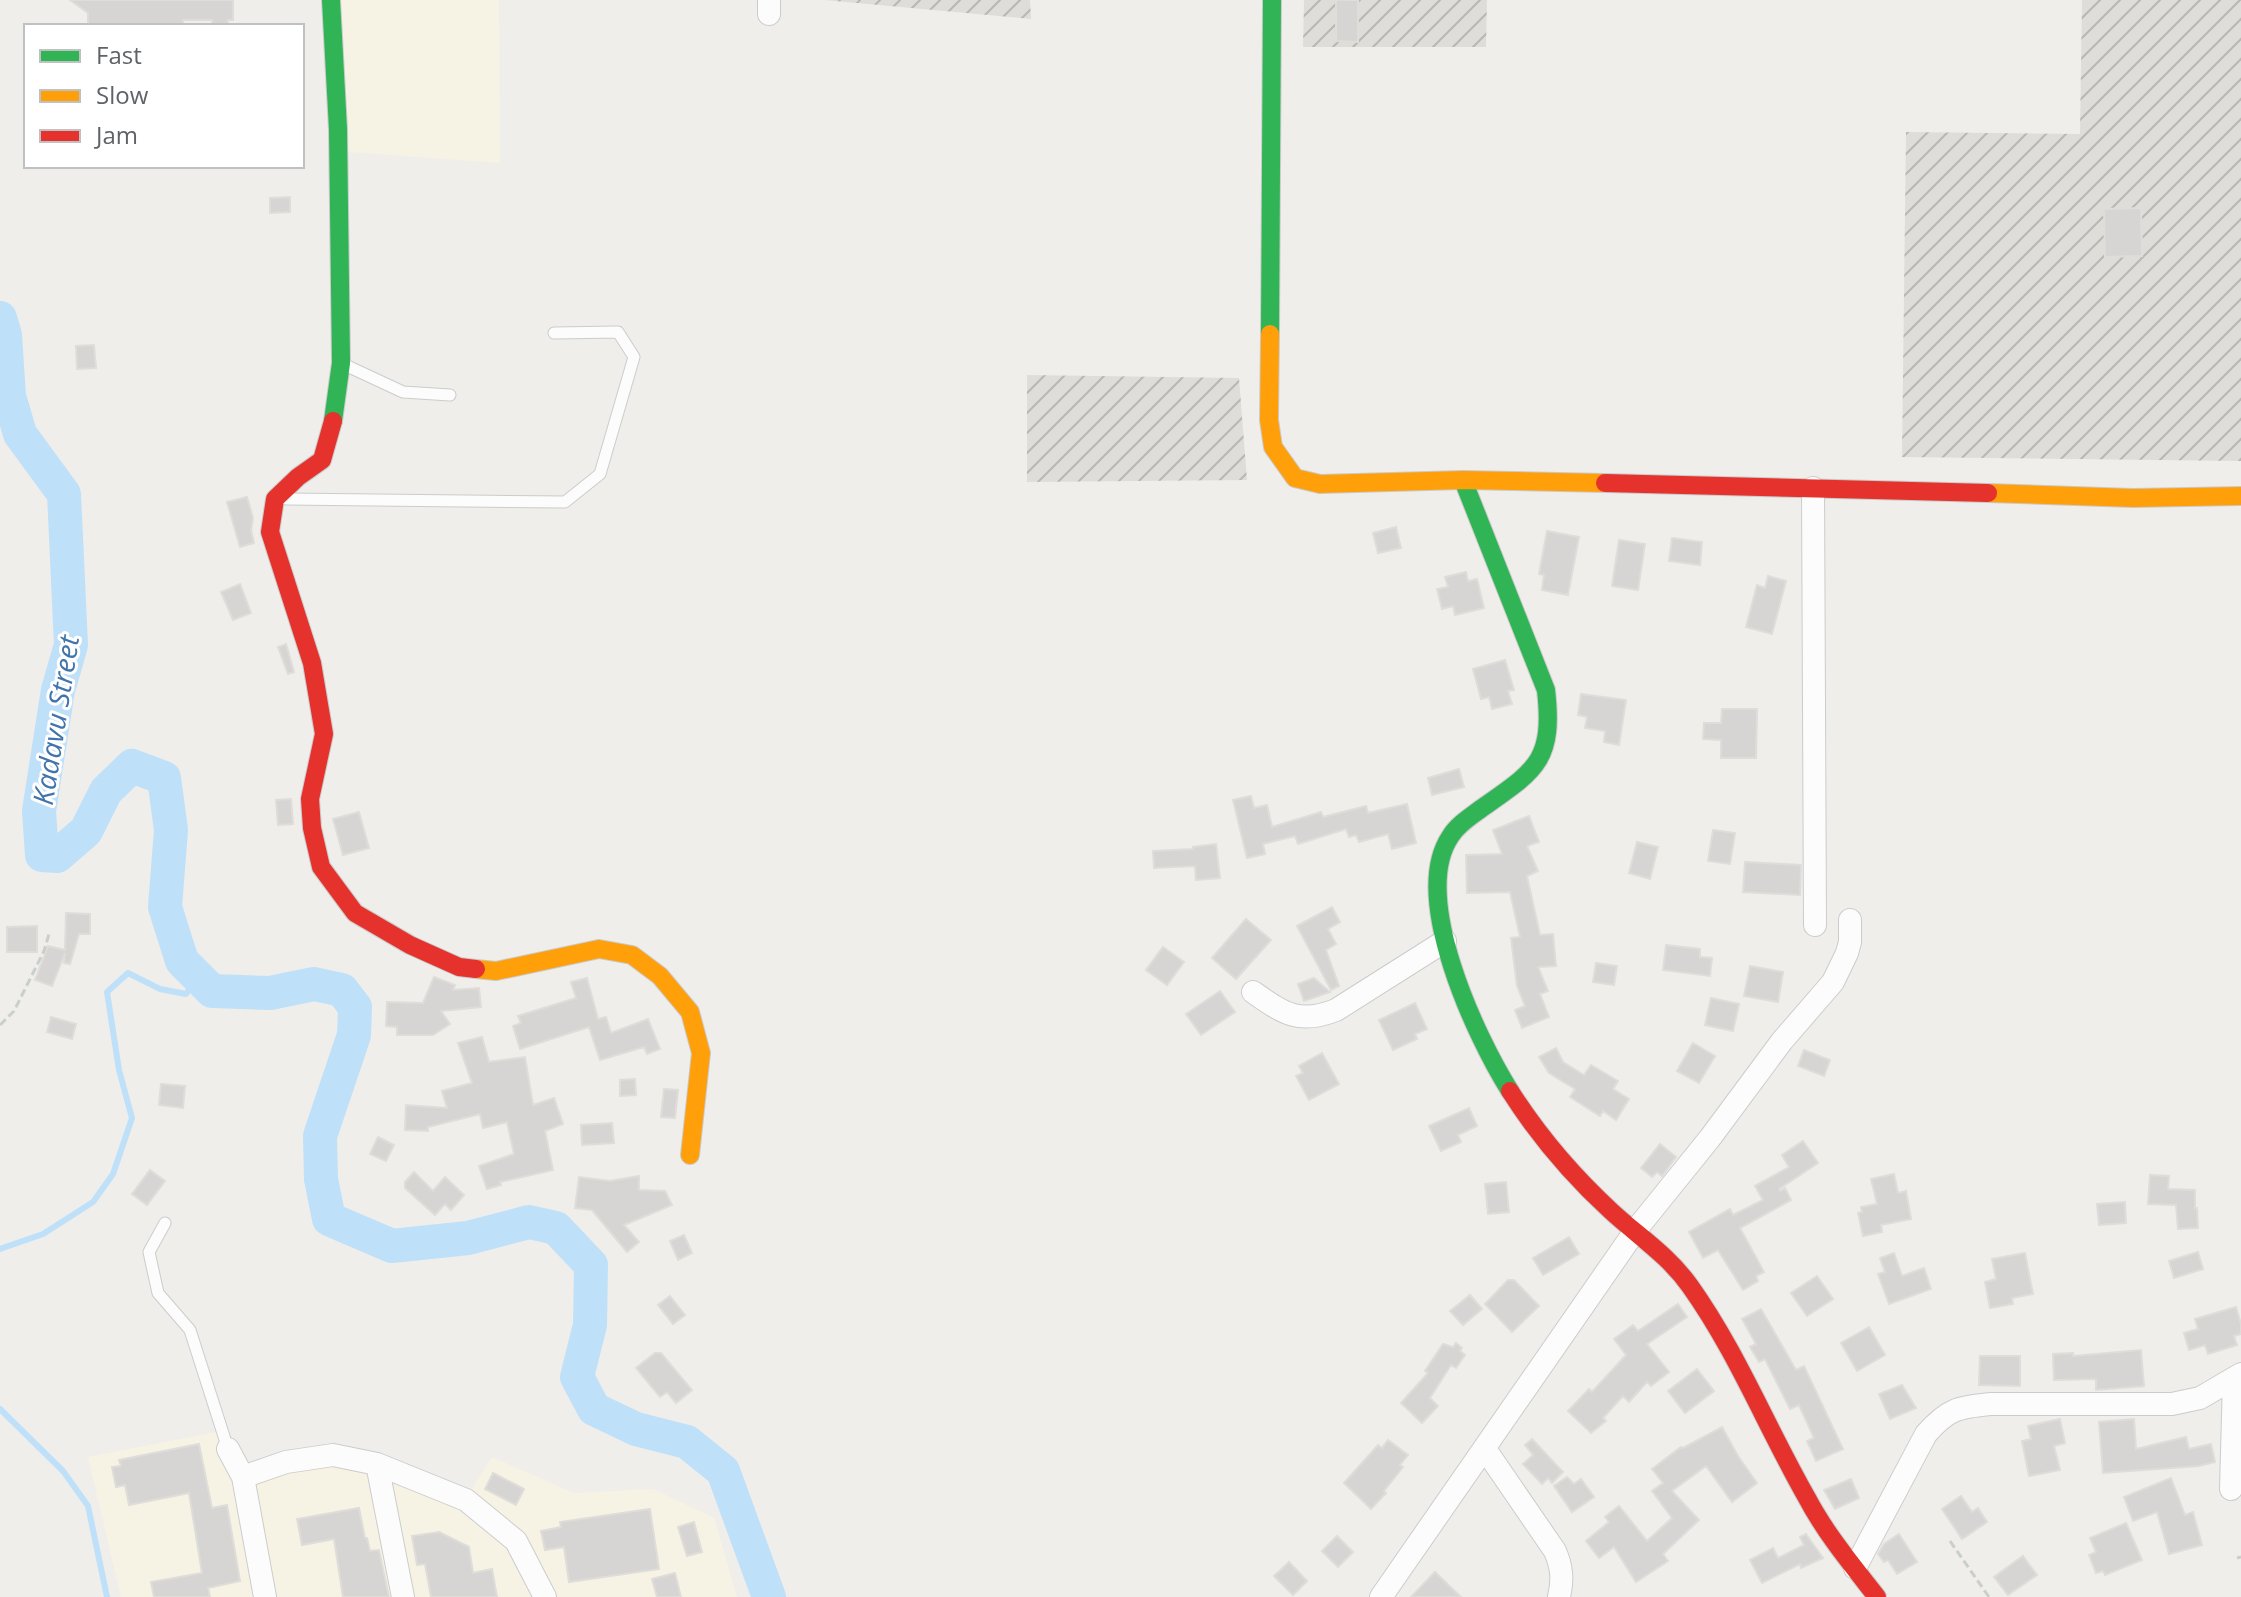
<svg xmlns="http://www.w3.org/2000/svg" width="2241" height="1597" viewBox="0 0 2241 1597" font-family="'Open Sans',sans-serif">
<style>
.commercial{fill:#f7f3e4}
.industrial{fill:url(#industrial-furrows)}
.lines{fill:none;stroke-linecap:round;stroke-linejoin:round}
.stream{stroke:#bfe0f9;stroke-width:6}
.river{stroke:#bfe0f9;stroke-width:34}
.building{fill:#d6d5d3;stroke:#deddd9;stroke-width:2}
.lane-casing{stroke:#cbcccc;stroke-width:13}
.street-casing{stroke:#cbcccc;stroke-width:24}
.fast-casing{stroke:#cacacb;stroke-width:20}
.slow-casing{stroke:#cacacb;stroke-width:20}
.jam-casing{stroke:#cacacb;stroke-width:20}
.path{stroke:#cacfcc;stroke-width:3;stroke-dasharray:8 4;stroke-linecap:butt}
.lane{stroke:#fdfcfc;stroke-width:11}
.street{stroke:#fdfcfc;stroke-width:22}
.fast{stroke:#30b455;stroke-width:18}
.slow{stroke:#ff9f0a;stroke-width:18}
.jam{stroke:#e5322d;stroke-width:18}
.labels{text-anchor:middle;dominant-baseline:central;stroke-width:6;stroke-linejoin:round;paint-order:stroke}
.water-label{font-size:28px;font-style:italic;fill:#4174aa;stroke:#fff}
</style>
<defs>
<pattern id="industrial-furrows" width="10" height="10" patternUnits="userSpaceOnUse" patternTransform="scale(2)"><rect width="10" height="10" fill="#dfddda"/><path d="M-1 1l2-2M0 10L10 0M9 11l2-2" fill="none" stroke="#b8b7b5"/></pattern>
</defs>
<rect width="100%" height="100%" fill="#efeeea"/>
<!-- commercial -->
<path class="commercial" d="M336,0H499L500,163L336,151Z
M222,1431L243,1477L333,1455L465,1500L492,1457L574,1493L653,1489L714,1518L737,1597H121L88,1457Z"/>
<!-- industrial -->
<path class="industrial" d="M824,0H1030L1031,19Z
M1304,0H1487L1486,47H1303Z
M2082,0H2241V461L1902,457L1906,132L2080,134Z
M1027,375L1239,378L1247,480L1027,482Z"/>
<g class="lines">
<!-- stream -->
<path class="stream" d="M0,1249L43,1234L93,1202L113,1174L132,1118L119,1070L107,992L128,973L160,989L186,994L198,978
M0,1409L63,1471L88,1506L107,1597"/>
<!-- river -->
<path class="river" d="M0,318L5,335L9,396L20,434L64,494L71,645L58,690L39,811L42,855L57,856L86,831L106,791L132,766L164,778L171,830L165,907L182,961L212,991L270,993L314,984L342,990L355,1007L354,1035L320,1136L321,1179L329,1219L392,1246L468,1238L529,1222L556,1228L591,1265L590,1325L577,1377L594,1409L636,1429L687,1442L723,1471L769,1597"/>
</g>
<!-- building -->
<path class="building" d="M70,0H233V20H228V24H212V20H183V26H88V13Z
M1336,0H1358V42L1336,41Z
M290,197V212L270,213V198Z
M2141,208L2142,256L2105,257L2104,209Z
M94,345L96,368L77,369L76,346Z
M247,497L253,518L251,530L254,543L240,547L227,502Z
M1396,527L1401,548L1378,553L1373,533Z
M1547,531L1579,537L1568,595L1542,590L1544,575L1539,574Z
M1672,538L1702,542L1700,565L1669,561Z
M1619,540L1645,544L1638,590L1612,586Z
M1466,572L1468,581L1477,579L1484,608L1455,615L1453,606L1442,609L1437,589L1448,587L1445,577Z
M1768,576L1786,581L1772,634L1746,627L1757,585L1765,588Z
M240,584L251,613L233,620L221,592Z
M286,644L294,672L288,674L278,647Z
M1505,660L1514,690L1508,691L1512,704L1492,709L1489,697L1481,699L1473,669Z
M1581,694L1626,700L1619,745L1604,742L1605,731L1585,728L1587,717L1578,715Z
M1722,709H1757L1756,758H1721V740L1703,739L1704,723H1721Z
M1459,769L1464,787L1432,795L1428,778Z
M1251,796L1254,808L1267,805L1272,827L1321,812L1323,817L1366,806L1368,813L1407,804L1416,843L1392,849L1388,834L1359,842L1356,835L1349,837L1346,829L1298,844L1295,836L1263,844L1265,854L1247,858L1233,800Z
M291,799L293,824L278,825L276,800Z
M359,812L369,848L343,855L333,819Z
M1529,816L1539,842L1527,846L1538,871L1527,876L1540,935L1553,934L1556,966L1538,967L1548,991L1540,994L1549,1017L1522,1028L1515,1010L1525,1006L1517,986L1511,938L1520,937L1510,892L1467,893L1466,855L1502,854L1493,830Z
M1713,830L1735,833L1730,864L1708,861Z
M1637,842L1658,847L1650,879L1629,873Z
M1216,844L1220,878L1196,880L1195,866L1154,868L1153,851L1193,849V847Z
M1745,862L1801,865L1800,895L1743,892Z
M1332,907L1340,922L1328,929L1336,944L1326,950L1339,986L1331,990L1297,926Z
M66,913L90,914V934H79L70,964L64,963L65,953L52,986L35,980L48,946L65,950Z
M1246,919L1271,940L1236,979L1212,958Z
M37,926V952H7V927Z
M1666,945L1700,949V957L1712,958L1710,976L1663,970Z
M1163,947L1184,962L1167,985L1146,970Z
M1596,963L1617,966L1614,985L1593,982Z
M1750,966L1783,972L1778,1002L1744,996Z
M434,977L455,985L453,990L479,988L481,1007L441,1011L450,1024L433,1035H397V1027L386,1026L387,1002L423,1003Z
M587,978L598,1019L606,1017L611,1033L648,1019L660,1049L647,1054L644,1047L600,1060L589,1027L520,1049L513,1026L521,1023L518,1016L576,998L571,982Z
M1314,978L1330,992L1304,1001L1298,984Z
M1220,991L1235,1012L1201,1035L1186,1014Z
M1711,998L1739,1004L1733,1031L1705,1025Z
M1415,1003L1427,1029L1415,1034L1417,1039L1393,1050L1379,1020Z
M51,1017L76,1024L72,1039L47,1032Z
M482,1037L489,1062L525,1057L533,1105L554,1098L563,1124L545,1131L553,1170L500,1182L501,1185L487,1189L479,1166L514,1154L507,1122L483,1128L480,1114L428,1127V1131L405,1130L406,1105L447,1108L442,1091L472,1083L458,1043Z
M1693,1043L1715,1056L1699,1083L1677,1071Z
M1556,1048L1563,1062L1584,1075L1591,1065L1618,1081L1613,1089L1629,1099L1616,1120L1603,1111L1600,1116L1570,1097L1575,1089L1549,1073L1539,1057Z
M1804,1050L1830,1060L1824,1076L1798,1066Z
M1322,1053L1339,1084L1309,1100L1296,1076L1303,1073L1299,1066Z
M635,1079L636,1095L620,1096V1080Z
M161,1084L185,1086L183,1108L159,1105Z
M664,1089L678,1090L675,1118L661,1117Z
M1469,1108L1477,1126L1458,1135L1461,1142L1441,1151L1429,1126Z
M612,1123L614,1143L582,1145L581,1125Z
M378,1137L394,1145L386,1161L370,1154Z
M1803,1141L1818,1163L1779,1189L1780,1191L1785,1188L1791,1200L1740,1228L1764,1272L1756,1276L1758,1281L1743,1290L1718,1250L1703,1258L1689,1232L1730,1209L1733,1215L1763,1200L1755,1186L1789,1167L1782,1155Z
M1660,1144L1676,1157L1662,1176L1657,1172L1652,1177L1641,1168Z
M150,1170L165,1181L147,1205L132,1194Z
M414,1172L433,1191L445,1177L464,1195L451,1210L445,1204L435,1215L405,1188V1182Z
M1894,1174L1898,1193L1906,1191L1911,1219L1881,1225L1882,1232L1863,1236L1858,1213L1862,1212L1861,1207L1877,1204L1871,1179Z
M2150,1175L2169,1176L2168,1189L2195,1190V1208H2197L2198,1228L2178,1229L2176,1205L2148,1204Z
M639,1176V1190L665,1191L672,1205L624,1225L639,1242L627,1252L592,1210L575,1208L579,1177L610,1181Z
M1506,1182L1509,1212L1488,1214L1485,1184Z
M2125,1202L2126,1223L2099,1225L2097,1204Z
M684,1235L692,1253L678,1260L670,1241Z
M1569,1237L1579,1254L1543,1275L1533,1258Z
M2198,1252L2203,1269L2174,1278L2169,1261Z
M1894,1253L1902,1276L1924,1268L1931,1289L1889,1304L1878,1274L1885,1272L1880,1258Z
M2025,1253L2033,1294L2012,1298L2013,1304L1990,1308L1985,1282L1996,1279L1992,1259Z
M1817,1276L1833,1299L1807,1316L1791,1293Z
M1508,1280H1514L1539,1306L1512,1332L1485,1304Z
M1470,1295L1482,1309L1463,1325L1450,1311Z
M670,1296L685,1315L673,1324L658,1305Z
M1678,1304L1687,1317L1647,1344L1669,1372L1651,1386L1647,1382L1629,1402L1623,1396L1603,1418L1606,1421L1591,1433L1568,1411L1589,1389L1592,1392L1626,1355L1614,1339L1633,1325L1638,1331Z
M2236,1307L2241,1324V1334L2234,1336L2237,1345L2208,1354L2205,1345L2189,1350L2184,1333L2198,1329L2195,1319Z
M1761,1309L1796,1370L1804,1366L1843,1449L1816,1461L1807,1441L1814,1438L1799,1405L1790,1409L1765,1359L1759,1362L1750,1347L1756,1344L1742,1319Z
M1869,1327L1885,1355L1857,1371L1841,1343Z
M1456,1343L1462,1348L1460,1351L1465,1355L1456,1368L1451,1365L1430,1398L1438,1406L1422,1423L1401,1403L1428,1373L1425,1371L1443,1344L1453,1347Z
M2141,1350L2144,1386L2096,1390V1379L2054,1380L2053,1354L2073,1353V1356Z
M655,1353H661L692,1390L676,1403L667,1392L660,1397L636,1368Z
M1980,1356H2020V1386L1979,1385Z
M1697,1369L1714,1391L1685,1413L1668,1391Z
M1902,1385L1916,1408L1890,1419L1879,1394Z
M2060,1419L2065,1443L2054,1446L2060,1470L2029,1476L2022,1441L2031,1439L2028,1426Z
M2134,1419L2136,1449L2186,1437L2189,1449L2211,1444L2215,1462L2199,1466L2103,1473L2099,1422Z
M1722,1427L1738,1456L1757,1483L1732,1502L1706,1466L1672,1491L1699,1520L1663,1554L1668,1561L1636,1582L1614,1547L1599,1558L1586,1541L1609,1522L1605,1517L1619,1506L1647,1541L1672,1518L1652,1491L1663,1483L1652,1469L1681,1447L1683,1448Z
M1532,1439L1563,1472L1552,1483L1548,1478L1542,1484L1523,1464L1533,1455L1525,1445Z
M1388,1440L1408,1455L1400,1465L1403,1467L1384,1491L1386,1493L1371,1509L1344,1483L1378,1445L1382,1448Z
M199,1444L212,1508L227,1505L240,1581L208,1588L210,1597H154L151,1582L202,1573L189,1493L129,1505L125,1485L116,1487L112,1467L121,1466L119,1460Z
M493,1473L524,1489L516,1505L485,1489Z
M1567,1477L1574,1484L1581,1479L1594,1497L1572,1512L1554,1486Z
M2171,1478L2185,1515L2193,1512L2202,1545L2169,1554L2157,1512L2133,1521L2124,1497Z
M1851,1479L1859,1498L1835,1509L1824,1490Z
M1961,1496L1972,1512L1978,1508L1987,1522L1962,1539L1942,1509Z
M359,1508L365,1538H367L370,1551L379,1550L389,1597H343L334,1539L302,1545L297,1519Z
M650,1509L659,1569L569,1582L564,1547L545,1550L541,1531L561,1527L560,1522Z
M694,1522L702,1552L687,1556L678,1527Z
M2126,1523L2142,1560L2105,1575L2103,1571L2096,1573L2089,1555L2096,1552L2090,1538Z
M439,1532L469,1547L473,1573L492,1569L497,1597H431L425,1564L417,1565L412,1536Z
M1806,1534L1823,1558L1801,1568L1800,1564L1762,1583L1750,1560L1773,1548L1778,1558L1804,1545L1800,1537Z
M1899,1534L1917,1562L1897,1574L1888,1560L1884,1562L1878,1554L1884,1544Z
M1337,1536L1353,1552L1338,1567L1322,1551Z
M2023,1556L2037,1575L2008,1595L1994,1577Z
M1289,1562L1307,1581L1293,1595L1274,1576Z
M1435,1572L1461,1597H1411Z
M675,1573L681,1597H657L652,1579Z"/>
<g class="lines">
<defs>
<path id="lane" d="M345,365L403,392L450,395
M286,499L565,502L600,474L634,357L618,332L554,333
M165,1223L149,1252L158,1293L190,1330L228,1449"/>
<path id="street" d="M769,14V0
M1813,488L1815,925
M1253,992C1283,1013 1299,1025 1336,1010L1445,941
M228,1449L243,1477L265,1597
M1485,1449L1555,1551C1562,1567 1563,1580 1559,1597
M377,1464L403,1597
M243,1477L286,1462L333,1455L377,1464L466,1500L516,1541L545,1597
M2231,1489L2234,1379
M1855,1568L1926,1434C1948,1409 1958,1407 1991,1404H2172L2200,1398L2241,1374
M1381,1597L1635,1231L1710,1138L1782,1041L1833,982L1847,953L1850,942V920"/>
<path id="fast" d="M331,0L338,129L341,363L333,421
M1270,334L1272,0
M1463,480L1546,690C1554,761 1536,770 1482,808C1470,817 1457,825 1450,837C1410,897 1476,1037 1510,1091"/>
<path id="slow" d="M1270,334L1269,420L1273,447L1295,478L1320,484L1463,480L1605,483
M1988,493L2133,498L2241,496
M476,969L496,971L599,949L632,955L660,976L690,1012L701,1053L690,1155"/>
<path id="jam" d="M333,421L322,460L298,477L275,499L270,532L312,663L324,734L310,799L312,828L321,867L355,913L410,945L459,967L476,969
M1605,483L1988,493
M1510,1091C1538,1135 1572,1175 1611,1211C1638,1236 1668,1255 1690,1286C1737,1352 1767,1428 1807,1498C1826,1534 1852,1565 1877,1597"/>
</defs>
<!-- lane casing -->
<use href="#lane" class="lane-casing"/>
<!-- street casing -->
<use href="#street" class="street-casing"/>
<!-- fast casing -->
<use href="#fast" class="fast-casing"/>
<!-- slow casing -->
<use href="#slow" class="slow-casing"/>
<!-- jam casing -->
<use href="#jam" class="jam-casing"/>
<!-- path -->
<path class="path" d="M0,1025L14,1011L44,951L49,934
M1950,1541L1989,1597
M2237,1558L2241,1557"/>
<!-- lane -->
<use href="#lane" class="lane"/>
<!-- street -->
<use href="#street" class="street"/>
<!-- fast -->
<use href="#fast" class="fast"/>
<!-- slow -->
<use href="#slow" class="slow"/>
<!-- jam -->
<use href="#jam" class="jam"/>
</g>
<g class="labels">
<!-- water labels -->
<g class="water-label">
<text transform="translate(55 720) rotate(-81)">Kadavu Street</text>
</g>
</g>
<!-- legend -->
<rect x="24" y="24" width="280" height="144" fill="#ffffff" stroke="#bfc1c3" stroke-width="2"/>
<rect x="40" y="50" width="40" height="12" fill="#30b455" stroke="#bfc1c3" stroke-width="2"/>
<text x="96" y="64" font-size="24" fill="#5f6368">Fast</text>
<rect x="40" y="90" width="40" height="12" fill="#ff9f0a" stroke="#bfc1c3" stroke-width="2"/>
<text x="96" y="104" font-size="24" fill="#5f6368">Slow</text>
<rect x="40" y="130" width="40" height="12" fill="#e5322d" stroke="#bfc1c3" stroke-width="2"/>
<text x="96" y="144" font-size="24" fill="#5f6368">Jam</text>
</svg>
